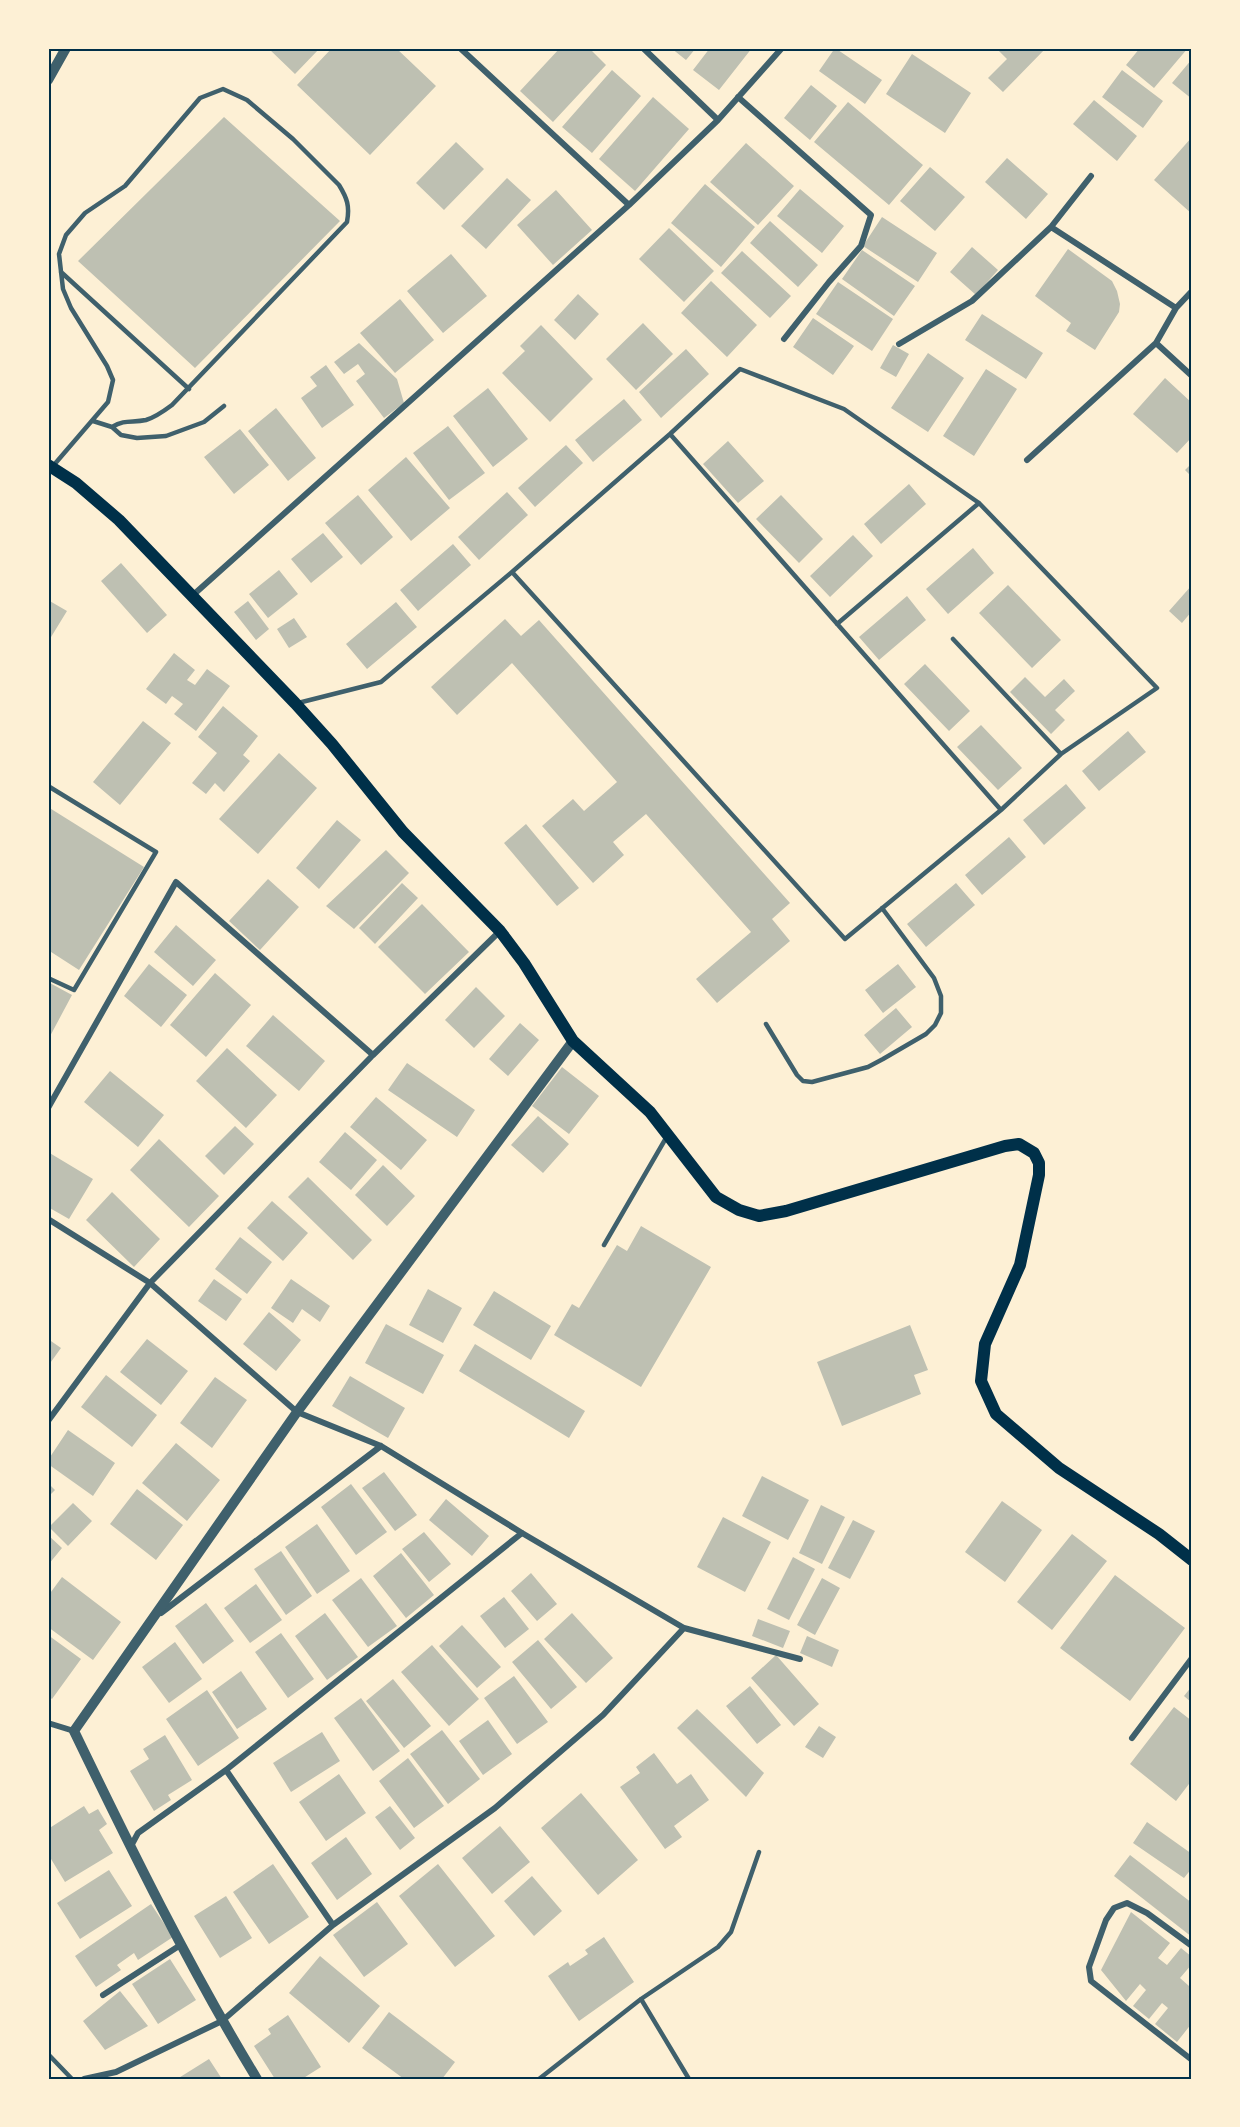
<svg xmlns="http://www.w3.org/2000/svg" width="1240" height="2127" viewBox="0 0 1240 2127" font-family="'Fira Sans',sans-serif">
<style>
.building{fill:#bec0b2}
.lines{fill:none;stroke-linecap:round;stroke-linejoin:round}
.service{stroke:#3f606c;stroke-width:4.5}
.minor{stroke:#3f606c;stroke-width:6}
.tertiary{stroke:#3f606c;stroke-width:10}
.secondary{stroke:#003049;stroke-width:12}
.neatline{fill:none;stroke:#003049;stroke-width:2}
</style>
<rect width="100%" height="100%" fill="#fdf0d5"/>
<!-- building -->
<path class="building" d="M268,48H320L295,74Z
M332,48H396L436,86L370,155L297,85Z
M560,48H589L606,65L553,122L520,91Z
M671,48H696L686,60Z
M710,48H752L719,90L693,70Z
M835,48L882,80L865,104L819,71Z
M996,48H1046L1003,92L988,78L1007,59Z
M1140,48H1188L1154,88L1126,65Z
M912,54L971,93L945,133L886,94Z
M1192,59V99L1172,83Z
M612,70L641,96L592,153L562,127Z
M1122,70L1163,101L1143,128L1102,97Z
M811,85L837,106L810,140L784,118Z
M653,97L689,129L635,191L599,159Z
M1094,100L1137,136L1117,161L1073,124Z
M848,102L923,165L889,205L814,142Z
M224,117L340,221L195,368L78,261Z
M1192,137V214L1154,180Z
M456,142L484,169L444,210L416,183Z
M746,143L794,186L758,225L710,182Z
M1007,158L1048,194L1026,219L985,182Z
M930,167L965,197L935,231L900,201Z
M507,178L531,200L486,249L461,226Z
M705,184L755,227L721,267L671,223Z
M800,189L844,226L822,253L777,216Z
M556,190L592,230L553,265L517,225Z
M882,217L937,253L918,282L863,246Z
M770,221L818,265L798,287L750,243Z
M669,228L714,271L684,302L639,259Z
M972,247L998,270L976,295L950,272Z
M1068,249L1112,281L1117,291L1120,304L1119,312L1095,350L1066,331L1071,323L1035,296Z
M862,250L915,286L894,316L842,279Z
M742,251L791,296L770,318L721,273Z
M451,254L487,296L443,333L407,291Z
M711,281L757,325L727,357L681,313Z
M838,282L893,319L872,351L816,314Z
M578,294L599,314L575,340L554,320Z
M400,299L434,340L395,373L360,333Z
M982,314L1043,353L1026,379L965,340Z
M813,318L854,346L833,375L793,347Z
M643,323L673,354L636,390L606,359Z
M541,325L593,379L550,422L502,373L525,351L520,346Z
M359,343L397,379L404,403L384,418L356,381L365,374L358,364L344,374L334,362Z
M893,345L909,354L896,377L880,368Z
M686,349L709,374L661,418L639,392Z
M928,353L964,378L928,432L891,408Z
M326,365L354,405L322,428L301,398L317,386L310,377Z
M986,369L1017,389L974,456L943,436Z
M1165,378L1192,403V437L1177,453L1133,414Z
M488,388L528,439L493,467L453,416Z
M624,399L642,420L593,462L575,440Z
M276,408L316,458L288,481L248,431Z
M448,426L485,473L449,500L413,453Z
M240,429L269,465L234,494L204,457Z
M728,441L764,481L738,503L703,464Z
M566,445L583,463L535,507L518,488Z
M406,457L450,508L411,541L368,490Z
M1192,463V477L1185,470Z
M909,484L926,504L881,544L864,524Z
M507,492L528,515L479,560L458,537Z
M358,495L393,537L361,565L325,523Z
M781,495L823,539L799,563L756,519Z
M323,533L343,557L311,583L291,559Z
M853,535L873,556L830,597L810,576Z
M453,544L471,565L418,611L400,590Z
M973,548L994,573L948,614L926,589Z
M121,563L167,615L147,633L101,581Z
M279,570L298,594L268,618L249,594Z
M1008,585L1061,640L1032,668L979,613Z
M1192,585V611L1182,623L1169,611Z
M907,596L926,620L879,660L859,637Z
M48,600L67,611L48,642Z
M248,601L269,629L256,640L234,612Z
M396,602L417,627L367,669L346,644Z
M294,618L307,637L289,648L277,629Z
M505,619L521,636L539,620L790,903L772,919L790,941L717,1003L696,979L751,932L646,814L613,842L624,855L593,883L542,826L573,799L584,811L617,782L512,663L457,715L431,687Z
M174,653L195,670L187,680L195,685L207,669L230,686L196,731L174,714L183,704L172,696L166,704L146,689Z
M925,664L970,711L949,731L904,684Z
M1025,677L1045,697L1064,679L1075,691L1055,710L1065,720L1051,734L1010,692Z
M223,706L258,736L243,755L250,761L224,792L215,783L206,794L192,783L217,753L198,737Z
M143,721L171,743L120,805L93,782Z
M981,725L1022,768L998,790L957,747Z
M1128,731L1146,752L1099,791L1082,771Z
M279,753L317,788L258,854L219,819Z
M1066,784L1086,808L1044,845L1023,820Z
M48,807L144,867L79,970L48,950Z
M337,820L361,840L319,889L296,868Z
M526,824L579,888L557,906L504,843Z
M1009,837L1026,857L982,895L965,875Z
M386,850L409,873L354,929L326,906Z
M268,879L299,907L260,950L229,921Z
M402,883L418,898L375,944L359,928Z
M956,883L975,905L926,947L907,924Z
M422,904L469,952L425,994L378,947Z
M176,925L216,960L193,986L154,952Z
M149,964L187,995L161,1027L124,996Z
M898,964L916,987L883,1013L865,990Z
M215,973L251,1005L206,1057L170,1025Z
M48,982L72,995L48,1040Z
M476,987L505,1016L474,1048L445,1020Z
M896,1008L912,1027L880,1054L864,1035Z
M273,1015L325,1061L299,1091L246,1046Z
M520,1023L539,1040L508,1076L489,1059Z
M227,1048L277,1095L246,1128L196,1081Z
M407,1063L475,1110L457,1137L388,1090Z
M562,1067L599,1096L569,1134L532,1106Z
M110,1071L164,1115L138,1147L84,1102Z
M376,1097L427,1140L401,1170L350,1127Z
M538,1116L569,1144L543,1173L511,1145Z
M235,1126L254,1144L224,1175L205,1156Z
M345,1132L377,1160L351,1190L319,1162Z
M159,1139L219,1196L189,1227L130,1170Z
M48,1152L93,1179L69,1219L48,1207Z
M383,1165L415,1196L387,1226L355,1195Z
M308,1177L372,1240L353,1260L288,1197Z
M112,1192L160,1239L134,1267L86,1220Z
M272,1201L308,1233L283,1261L247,1228Z
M641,1226L711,1267L641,1387L554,1335L572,1304L579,1308L617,1245L627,1251Z
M240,1237L272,1262L247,1294L215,1269Z
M214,1279L242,1299L226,1321L198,1301Z
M291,1279L330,1306L320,1322L302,1309L293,1323L271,1308Z
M428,1289L462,1308L443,1343L409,1325Z
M494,1291L551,1326L531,1360L473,1325Z
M269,1312L301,1340L276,1371L243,1344Z
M386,1324L444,1355L423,1394L365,1363Z
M910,1325L928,1370L914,1375L921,1394L842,1426L817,1362Z
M48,1339L61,1348L48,1366Z
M147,1339L188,1371L161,1405L120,1372Z
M475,1344L585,1411L569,1438L459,1371Z
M106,1375L157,1415L132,1447L81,1407Z
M350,1376L405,1408L388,1438L332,1406Z
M215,1377L247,1400L212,1448L180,1423Z
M68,1430L115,1463L93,1496L48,1464V1460Z
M176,1443L220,1480L187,1521L142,1483Z
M384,1472L417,1515L395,1531L362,1488Z
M762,1476L809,1500L788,1540L742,1516Z
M48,1483L55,1490L48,1497Z
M351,1484L387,1532L356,1555L321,1507Z
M137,1489L183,1525L156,1560L110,1524Z
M446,1499L489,1536L472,1556L429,1520Z
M1002,1501L1042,1530L1005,1582L965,1552Z
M73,1503L92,1521L68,1546L49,1527Z
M821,1505L845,1517L822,1564L799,1553Z
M723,1517L771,1542L745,1592L697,1567Z
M853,1520L875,1531L850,1579L828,1568Z
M317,1524L350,1571L317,1594L285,1547Z
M424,1532L451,1564L429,1582L402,1549Z
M1072,1534L1107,1561L1052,1630L1017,1602Z
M48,1535L62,1548L48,1565Z
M281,1551L312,1596L286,1615L254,1569Z
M401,1553L434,1595L406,1618L373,1576Z
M793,1557L815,1569L789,1620L767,1609Z
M531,1573L557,1604L537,1621L511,1591Z
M1115,1575L1185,1628L1130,1701L1060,1648Z
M62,1577L121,1622L93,1660L48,1627V1596Z
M361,1578L397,1626L368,1647L332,1600Z
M822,1578L840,1588L815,1635L797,1625Z
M256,1584L282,1620L250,1643L224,1608Z
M504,1597L529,1629L505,1648L480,1616Z
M206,1603L234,1641L203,1664L175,1626Z
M325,1613L358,1657L327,1680L295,1636Z
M572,1613L613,1658L586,1683L544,1639Z
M758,1619L790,1631L783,1648L752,1636Z
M462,1625L501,1667L477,1688L439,1646Z
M281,1633L314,1679L288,1698L255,1652Z
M48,1635L81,1659L52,1699L48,1696Z
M807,1636L839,1650L832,1667L800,1653Z
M538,1640L577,1687L551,1709L512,1662Z
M175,1642L202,1679L169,1703L142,1667Z
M432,1645L479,1699L449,1726L401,1672Z
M776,1655L819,1704L794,1726L751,1678Z
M241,1671L267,1709L237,1729L212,1692Z
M514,1676L548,1722L517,1744L484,1698Z
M393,1679L431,1726L404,1748L366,1701Z
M750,1686L781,1725L757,1744L726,1706Z
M1192,1686V1703L1184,1696Z
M207,1690L239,1738L198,1766L166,1719Z
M361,1698L400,1751L373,1771L334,1718Z
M1174,1707L1192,1721V1780L1176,1801L1130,1764Z
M697,1709L764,1773L746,1797L677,1728Z
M488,1720L512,1754L483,1775L459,1741Z
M819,1726L836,1737L823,1758L805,1747Z
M442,1730L480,1779L448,1804L410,1754Z
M322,1732L340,1761L291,1792L273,1763Z
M165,1735L192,1780L168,1795L171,1800L154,1811L130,1771L149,1759L143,1749Z
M654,1753L677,1784L691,1774L709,1800L674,1826L682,1837L665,1849L620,1787L640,1773L636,1767Z
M408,1758L444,1806L414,1828L379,1781Z
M339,1774L366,1813L326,1841L299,1802Z
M581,1793L638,1860L598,1895L541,1828Z
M84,1806L89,1814L98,1809L107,1824L99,1830L113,1853L65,1882L48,1854V1829Z
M390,1806L415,1838L400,1850L375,1817Z
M1147,1822L1192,1854V1868L1184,1878L1133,1843Z
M500,1826L530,1862L492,1894L462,1858Z
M346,1837L372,1874L337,1900L311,1863Z
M1130,1855L1192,1903V1937L1114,1876Z
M273,1864L309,1917L269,1944L233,1892Z
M438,1864L495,1936L455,1967L399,1896Z
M109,1870L132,1906L80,1939L57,1903Z
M532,1876L562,1911L534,1936L504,1901Z
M226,1896L252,1938L220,1958L194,1916Z
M377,1902L408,1944L364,1977L333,1935Z
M151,1904L173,1937L138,1960L134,1953L117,1965L121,1970L96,1987L75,1956Z
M1131,1912L1170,1943L1158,1958L1167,1965L1181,1948L1192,1957V1964L1180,1978L1189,1986L1192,1982V2023L1177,2042L1155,2024L1168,2008L1162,2003L1149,2019L1133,2006L1146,1990L1140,1984L1126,2001L1101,1970Z
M604,1937L634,1982L579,2021L548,1976L568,1962L570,1966L588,1954L585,1950Z
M320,1956L380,2006L349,2043L289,1993Z
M170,1959L196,2000L158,2024L132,1984Z
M120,1991L148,2026L105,2050L83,2021Z
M389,2012L455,2062L442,2079H404L362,2048Z
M288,2015L321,2067L302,2079H275L254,2046L271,2034L268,2029Z
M209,2059L222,2079H177Z"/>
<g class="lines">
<!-- service -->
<path class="service" d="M61,272L189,389
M93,421L112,427L121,435L137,438L166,436L204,422L224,406
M670,434L1001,810
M53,466L108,402L113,380L107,366L71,308L63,289L59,254L66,235L85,213L125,186L200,98L223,89L247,100L293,139L339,185C347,198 350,206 347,222L172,405C164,411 156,417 146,420C132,423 125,419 112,427
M837,624L979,503
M953,639L1061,754
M298,703L381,682L512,572L670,434L740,369L844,409L979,503L1157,688L1061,754L1001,810L845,939L512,572
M48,786L156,852L74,990L48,978
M766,1024L797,1075L803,1081L812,1082L868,1067L883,1059L926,1034L935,1025L941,1013V996L934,978L882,908
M604,1245L666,1138
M641,1999L689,2079
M48,2054L72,2079
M539,2079L641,1999L718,1947L731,1932L759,1852"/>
<!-- minor -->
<path class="minor" d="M460,48L629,205
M643,48L718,120
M738,97L871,215L861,246L829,282L784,339
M1051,227L1176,308L1156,343L1192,376
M1176,308L1192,291
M899,344L972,301L1051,227L1091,176
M1027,460L1156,343
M192,596L629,205L718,120L782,48
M48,1108L176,882L373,1055
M48,1219L150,1283L297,1412L381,1446L522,1533L684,1628L603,1715L495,1808L333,1925L222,2021L116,2072L84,2079
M48,1421L150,1283L373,1055L500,931
M161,1613L381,1446
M684,1628L800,1659
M48,1723L74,1731
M1132,1738L1192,1658
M226,1770L333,1925
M131,1846L138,1833L226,1770L522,1533
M1192,1946L1147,1913L1127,1903L1114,1908L1106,1920L1089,1967L1091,1981L1192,2060
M103,1995L182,1944"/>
<!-- tertiary -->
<path class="tertiary" d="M48,80L66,48
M257,2079C189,1967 131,1849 74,1731L297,1412L573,1041"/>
<!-- secondary -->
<path class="secondary" d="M48,465L76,483L119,520L295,703L332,744L403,832L500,931L524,963L573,1041L650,1112L716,1197L739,1210L759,1216L786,1211L1005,1146L1019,1144L1034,1153L1039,1163V1175L1020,1265L985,1344L981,1381L996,1414L1059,1468L1159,1534L1192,1560"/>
</g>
<!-- border -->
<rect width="1240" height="2127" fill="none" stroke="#fdf0d5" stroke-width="99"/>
<rect x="50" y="50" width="1140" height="2028" class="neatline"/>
</svg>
